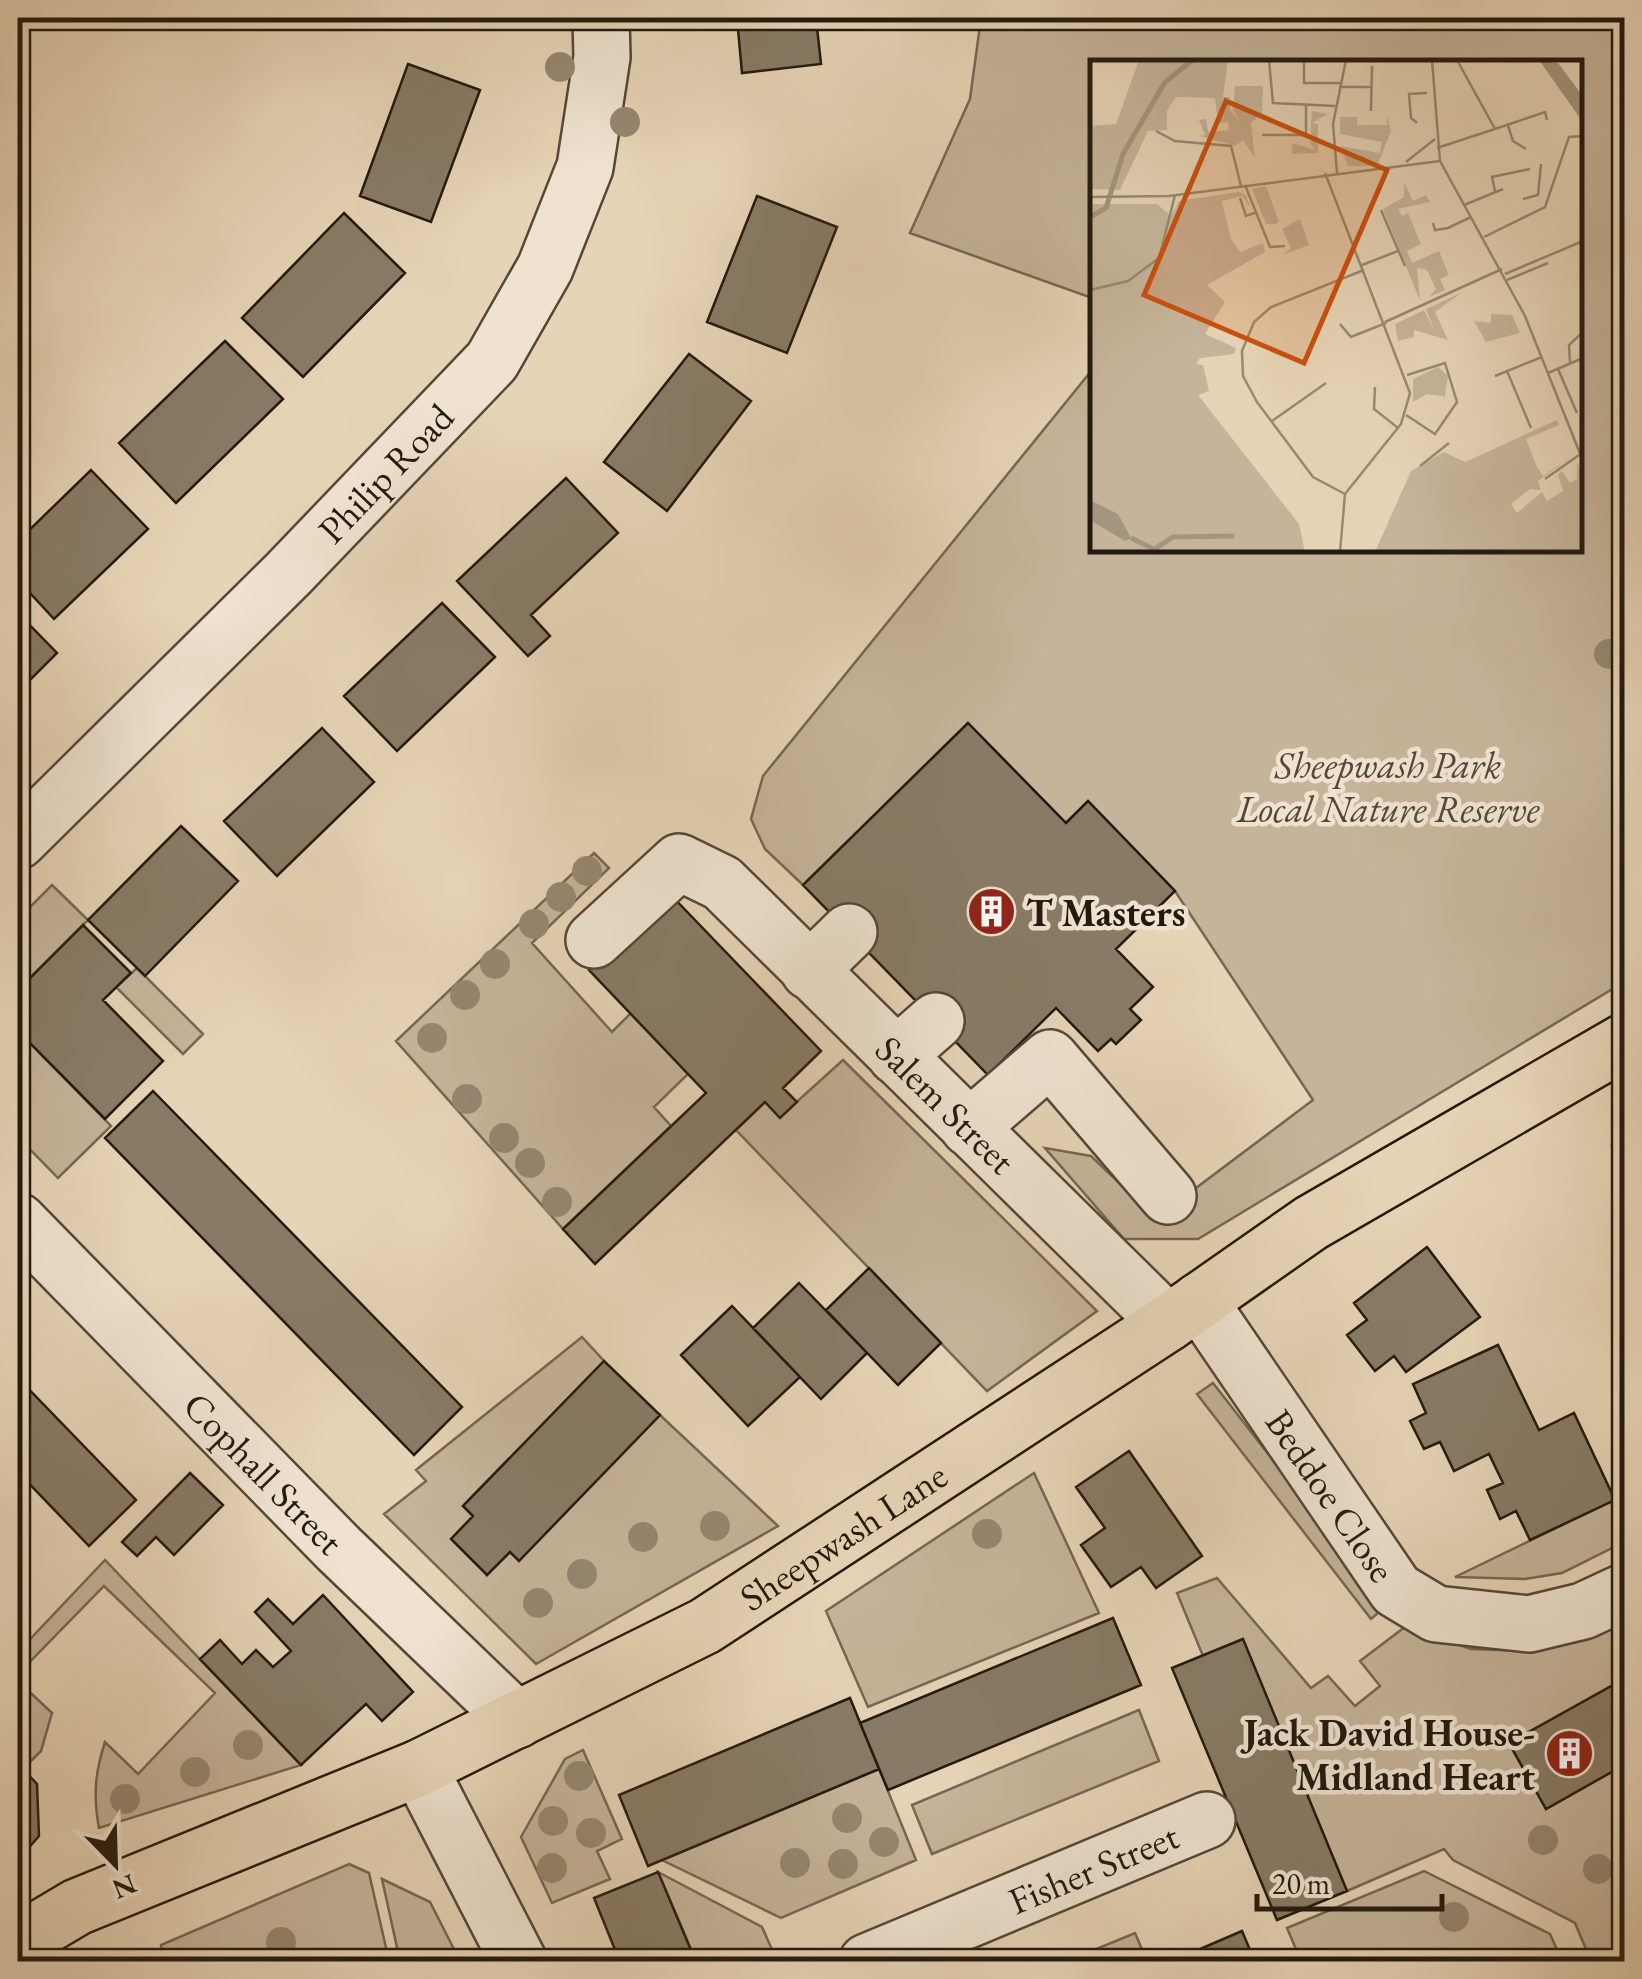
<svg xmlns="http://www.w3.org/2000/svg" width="1642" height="1979" viewBox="0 0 1642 1979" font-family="'EB Garamond',serif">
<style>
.green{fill:#c6b49a;stroke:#746755;stroke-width:2.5}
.building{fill:#887b66;stroke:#221a10;stroke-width:2.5}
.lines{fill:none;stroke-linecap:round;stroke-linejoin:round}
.minor-casing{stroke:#53483a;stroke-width:60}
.major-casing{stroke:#221a10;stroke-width:60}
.minor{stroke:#efe3d0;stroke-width:55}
.major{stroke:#e7d4b6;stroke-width:55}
.tree{fill:#968771}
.labels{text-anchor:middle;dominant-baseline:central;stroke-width:9;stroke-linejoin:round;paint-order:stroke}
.street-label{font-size:38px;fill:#221a10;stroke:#efe3d0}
.park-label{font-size:38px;font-style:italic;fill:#534839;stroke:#efe3d0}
.poi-label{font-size:38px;font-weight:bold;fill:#221a10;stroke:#efe3d0;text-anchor:start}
.inset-river{fill:none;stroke:#a4957e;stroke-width:5}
.inset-road{fill:none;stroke:#988a74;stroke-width:2.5}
.view{fill:#ca500d;fill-opacity:0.15;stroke:#ca500d;stroke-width:5}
.inset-edge{fill:none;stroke:#221a10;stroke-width:5}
</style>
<rect width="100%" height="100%" fill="#e7d4b6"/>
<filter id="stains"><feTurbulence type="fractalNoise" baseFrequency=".002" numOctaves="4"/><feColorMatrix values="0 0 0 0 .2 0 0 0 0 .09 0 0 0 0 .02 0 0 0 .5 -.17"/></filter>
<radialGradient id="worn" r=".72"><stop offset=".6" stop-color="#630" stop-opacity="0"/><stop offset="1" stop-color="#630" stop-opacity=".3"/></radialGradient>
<!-- green -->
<path class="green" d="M981,18H1624V982L1198,1239H1124L1045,1148L1091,1156L1156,1218L1313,1100L1175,891L1088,801L1066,823L968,723L803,885L765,849L751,819L763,776L1092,370V550H1580V62H1092V298L910,233L970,99Z
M594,853L609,868L532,943L612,1032L631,1013L688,1074L654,1107L671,1126L563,1229L396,1041Z
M52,885L88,920L18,990V919Z
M137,968L203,1034L183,1054L116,987Z
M18,1031L111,1126L58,1178L18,1137Z
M843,1060L1097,1311L987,1391L736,1130L765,1102L780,1117Z
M582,1337L604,1361L463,1506L473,1516L487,1575L510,1552L519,1560L660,1415L778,1526L536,1664L384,1514L426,1481L416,1470Z
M1213,1383L1386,1606L1371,1619L1197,1394Z
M1034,1473L1099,1613L868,1707L826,1611Z
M1624,1495V1542L1562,1573L1525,1579L1455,1577Z
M105,1560L301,1765L99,1828C93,1796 95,1773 105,1742L138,1774L215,1693L104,1586L18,1674V1652Z
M1217,1578L1311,1688L1328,1676L1355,1706L1380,1686L1360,1661L1405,1627L1471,1649L1525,1651L1624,1621V1679L1509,1743L1546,1809L1624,1765V1961H1591L1575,1923L1453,1860L1444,1849L1347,1891L1243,1640L1203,1656L1177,1593Z
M18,1681L52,1713L41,1751L23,1769L18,1764Z
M1139,1710L1159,1761L932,1854L912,1805Z
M583,1750L622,1839L597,1851L610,1879L552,1903L521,1837L565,1759Z
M879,1769L916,1860L781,1918L662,1860Z
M349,1864L369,1873L389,1961H164L161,1945Z
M1424,1871L1550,1934L1562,1961H1301L1287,1928Z
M658,1872L762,1927L777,1961H696Z
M382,1879L430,1902L460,1961H400Z
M1135,1933L1147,1961H1067Z"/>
<!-- building -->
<path class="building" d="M406,18H458L407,25Z
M737,18H816L821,64L742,73Z
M408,64L480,90L431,222L360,196Z
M757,196L837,227L787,353L707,322Z
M344,213L405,273L303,377L242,318Z
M225,341L283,399L176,503L119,443Z
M689,354L751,401L667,511L604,462Z
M91,470L148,529L54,619L18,580V541Z
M566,478L618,533L531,615L550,636L528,656L457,581Z
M442,603L495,657L397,751L344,696Z
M18,613L57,653L18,692Z
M968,723L1066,823L1088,801L1175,891L1116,949L1153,987L1130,1009L1141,1020L1116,1044L1111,1039L1098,1051L1056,1008L988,1075L803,885Z
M322,728L374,782L277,876L224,821Z
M181,826L238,881L145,976L88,920Z
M669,893L821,1051L783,1088L797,1102L780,1118L765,1102L595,1264L563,1229L706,1093L589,970Z
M83,925L131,973L103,1000L163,1061L105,1119L18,1031V990Z
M153,1091L462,1407L414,1455L105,1138Z
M1624,1141V1177L1612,1146Z
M1427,1247L1480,1317L1406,1372L1394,1356L1375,1371L1347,1335L1367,1320L1354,1303Z
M869,1268L941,1343L898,1385L826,1310Z
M799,1283L867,1353L821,1399L753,1328Z
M732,1306L800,1377L748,1426L681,1355Z
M1498,1345L1539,1430L1574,1413L1615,1500L1530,1540L1516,1511L1500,1519L1487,1490L1503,1483L1489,1454L1454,1471L1440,1442L1424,1449L1410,1421L1426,1413L1413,1384Z
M604,1361L660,1415L519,1561L510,1552L487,1575L451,1539L473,1516L463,1506Z
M18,1378L136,1500L89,1546L18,1472Z
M1129,1451L1202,1556L1156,1588L1141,1567L1111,1587L1081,1545L1105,1528L1076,1487Z
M190,1473L223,1505L174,1555L156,1537L137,1556L122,1542Z
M323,1595L413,1692L382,1721L366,1704L301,1765L200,1659L220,1640L242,1664L256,1650L273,1667L291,1651L255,1612L268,1599L293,1624Z
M1113,1618L1141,1685L888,1790L860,1723Z
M1243,1639L1347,1891L1277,1920L1172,1668Z
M1624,1679V1765L1546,1809L1509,1743Z
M850,1698L879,1769L648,1866L619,1795Z
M18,1764L37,1784L39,1836L18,1860Z
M658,1872L696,1962H620L594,1898Z
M1242,1931L1255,1962H1170Z"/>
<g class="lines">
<defs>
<g id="minor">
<path id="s1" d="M18,841L288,574L492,361L545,268L585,167L602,57L601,18"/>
<path id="s2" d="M594,940L679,862L722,883L1168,1323"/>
<path d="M809,971L849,932"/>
<path d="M896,1056L936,1021"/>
<path d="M969,1128L1050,1058L1168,1196"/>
<path id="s3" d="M18,1221L338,1548L517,1720"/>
<path id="s4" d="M1199,1301L1396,1590L1436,1614L1529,1624L1583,1611L1624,1592"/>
<path d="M419,1768L519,1962"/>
<path id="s5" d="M867,1962L1207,1820"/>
</g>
<g id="major">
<path id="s6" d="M18,1942L77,1907L419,1768L705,1626L1168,1323L1311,1223L1624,1042"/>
</g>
</defs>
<!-- minor casing -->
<use href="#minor" class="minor-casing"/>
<!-- major casing -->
<use href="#major" class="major-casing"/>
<!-- minor -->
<use href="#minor" class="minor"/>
<!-- major -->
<use href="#major" class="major"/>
</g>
<!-- trees -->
<g class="tree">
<circle cx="560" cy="67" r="15"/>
<circle cx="625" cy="122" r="15"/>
<circle cx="1609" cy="654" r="15"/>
<circle cx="587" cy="871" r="15"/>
<circle cx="561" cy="897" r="15"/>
<circle cx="534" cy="924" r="15"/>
<circle cx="495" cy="964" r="15"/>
<circle cx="465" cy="995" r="15"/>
<circle cx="432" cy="1038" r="15"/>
<circle cx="467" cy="1099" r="15"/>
<circle cx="504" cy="1138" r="15"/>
<circle cx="530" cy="1163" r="15"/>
<circle cx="557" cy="1202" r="15"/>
<circle cx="715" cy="1526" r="15"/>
<circle cx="987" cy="1534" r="15"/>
<circle cx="643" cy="1537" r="15"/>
<circle cx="582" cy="1574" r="15"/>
<circle cx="538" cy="1603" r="15"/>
<circle cx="248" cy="1745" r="15"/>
<circle cx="195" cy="1772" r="15"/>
<circle cx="579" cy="1776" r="15"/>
<circle cx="125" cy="1799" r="15"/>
<circle cx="847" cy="1818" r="15"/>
<circle cx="553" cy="1821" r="15"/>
<circle cx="591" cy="1833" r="15"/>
<circle cx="1543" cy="1840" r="15"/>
<circle cx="884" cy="1842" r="15"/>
<circle cx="795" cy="1863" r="15"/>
<circle cx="843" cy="1864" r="15"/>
<circle cx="552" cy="1868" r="15"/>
<circle cx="1598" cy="1869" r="15"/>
<circle cx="1454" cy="1917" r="15"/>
<circle cx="281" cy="1942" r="15"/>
</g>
<!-- icons -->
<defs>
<symbol id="building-disc" viewBox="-11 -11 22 22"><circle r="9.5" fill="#8f2418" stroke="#efe3d0"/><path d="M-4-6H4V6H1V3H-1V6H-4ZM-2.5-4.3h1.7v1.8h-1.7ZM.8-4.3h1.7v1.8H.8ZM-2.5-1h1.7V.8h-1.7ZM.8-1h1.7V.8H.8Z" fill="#fff"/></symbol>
</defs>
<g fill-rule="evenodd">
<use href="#building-disc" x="964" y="884" width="55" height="55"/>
<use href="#building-disc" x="1542" y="1726" width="55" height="55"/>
</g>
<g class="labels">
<!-- street labels -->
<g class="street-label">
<text stroke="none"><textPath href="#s1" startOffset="520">Philip Road</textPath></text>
<text stroke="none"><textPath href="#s2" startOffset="478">Salem Street</textPath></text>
<text stroke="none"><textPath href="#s3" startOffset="352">Cophall Street</textPath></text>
<text stroke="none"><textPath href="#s4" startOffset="235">Beddoe Close</textPath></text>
<text stroke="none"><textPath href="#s6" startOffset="922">Sheepwash Lane</textPath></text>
<text stroke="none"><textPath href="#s5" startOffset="245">Fisher Street</textPath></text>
</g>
<!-- park labels -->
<g class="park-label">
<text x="1388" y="764">Sheepwash Park<tspan x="1388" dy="44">Local Nature Reserve</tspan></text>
</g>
<!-- poi labels -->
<g class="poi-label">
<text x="1026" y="912">T Masters</text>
<text x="1535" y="1732" text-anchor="end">Jack David House-<tspan x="1535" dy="44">Midland Heart</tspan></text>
</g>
</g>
<!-- overview -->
<g transform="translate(1090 60)">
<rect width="492" height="492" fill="#e7d4b6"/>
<path d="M49,0H138L133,37H140V50L150,62L143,50L145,26H173L172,55L161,62L165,98L153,80L145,86L110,76L115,75L109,60L116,59L118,72L139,70L138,62L128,63L125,38L86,37L77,51V70L58,71L30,130L2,129L0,66L26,64ZM222,51L238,54L222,63L228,64V93L202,94V83L225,90L220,83ZM297,56L301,71L287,106H258L250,86L290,93L292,82L250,74V57H267V65H297ZM314,122L323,141L336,135L340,142L308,149L312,156L318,153L331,184L317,191L322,203L349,191L359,215L350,219L355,230L339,237L346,229L337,210L327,208L330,241L293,149L314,137ZM176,126L189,162L185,164H176L162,129ZM149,132L156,135L160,147L152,136L132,141L141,179L150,192L173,183L175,192L117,225L135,242L115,274L146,288L144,294L110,298L106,304L113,305L119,331L108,335L209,464L215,492H0V144H67L81,156L89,141ZM210,159L219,185L192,195L201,188L192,169ZM371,233L345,252L358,280L324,270V277L308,281L305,264L334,250L344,270L336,249ZM401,254L422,255L430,273L396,282L384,261L401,263ZM348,307L358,316L354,342V336L337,334L323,342V319ZM467,360L469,365L436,379L447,407L453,416L483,396L448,421L451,430L440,429L421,444L427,453L452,432L457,441L473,431L468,415L472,411L480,423L487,419V402L492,412V492H285L321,411L354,392L375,402Z" fill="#c6b49a"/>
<path d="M449,0L468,3L492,35V61ZM0,440L28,454L41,478L35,481L0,460Z" fill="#a4957e"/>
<path class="inset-river" d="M0,157L16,148L33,94L75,22L103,0M41,478L70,492M66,488L83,477L144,476"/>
<path class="inset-road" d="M179,0L183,43L245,46M214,0V23H250M342,0L350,101L435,256L493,401M249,27H281M281,51L282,6M327,63L321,58L319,34L337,33M418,66L423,81L436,89M405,69L455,52L457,60M66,71L85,81L141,86L151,126M172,75H216V46M347,88L405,69L367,0M316,102L345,79M235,113L320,333L311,364L255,434L250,492M247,113L243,64L256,0M155,125L180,187L195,186M405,131L402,117L440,109M0,137L79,136L350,101M150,138L156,156L167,152M433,139L448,135L451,104M374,145L413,129M291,150L315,206M343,163L345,170L358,168L381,157M394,177L455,147L479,77L493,76M272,205L308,191M415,214L493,181M417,220L458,203M0,230L38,221L69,198L85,135M295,262L412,209M250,264L261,277L296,263M480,303L479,285L493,272M468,309L487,353M417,311L441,368M458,313L493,298M405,316L452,297M285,327L284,349L308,368M316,355L345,374L367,342L355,303L317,315M182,361L236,323M330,406L359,383M455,419L489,395M255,434L223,417L167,342L153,316L152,291L164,262L181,247L274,210"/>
<path class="view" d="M136,41L297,110L214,303L54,235Z"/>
<rect width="492" height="492" class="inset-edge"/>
</g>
<!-- margin -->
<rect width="1642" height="1979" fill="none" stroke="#e7d4b6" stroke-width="60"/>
<rect x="20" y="20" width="1602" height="1939" fill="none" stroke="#221a10" stroke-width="5"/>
<rect x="30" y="30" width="1582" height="1919" fill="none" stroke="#221a10" stroke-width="2.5"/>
<!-- north arrow -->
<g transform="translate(115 1864) rotate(157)" stroke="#efe3d0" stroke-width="8" paint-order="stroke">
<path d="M0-8L18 38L0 25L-18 38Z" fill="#221a10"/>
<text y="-15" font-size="28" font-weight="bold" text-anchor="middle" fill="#221a10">N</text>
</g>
<!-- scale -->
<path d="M1257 1894v15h185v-15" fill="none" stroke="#221a10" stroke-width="5"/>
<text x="1272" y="1894" font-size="30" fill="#221a10" stroke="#efe3d0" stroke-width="8" paint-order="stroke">20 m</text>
<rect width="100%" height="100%" filter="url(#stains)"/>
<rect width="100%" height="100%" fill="url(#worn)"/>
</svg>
